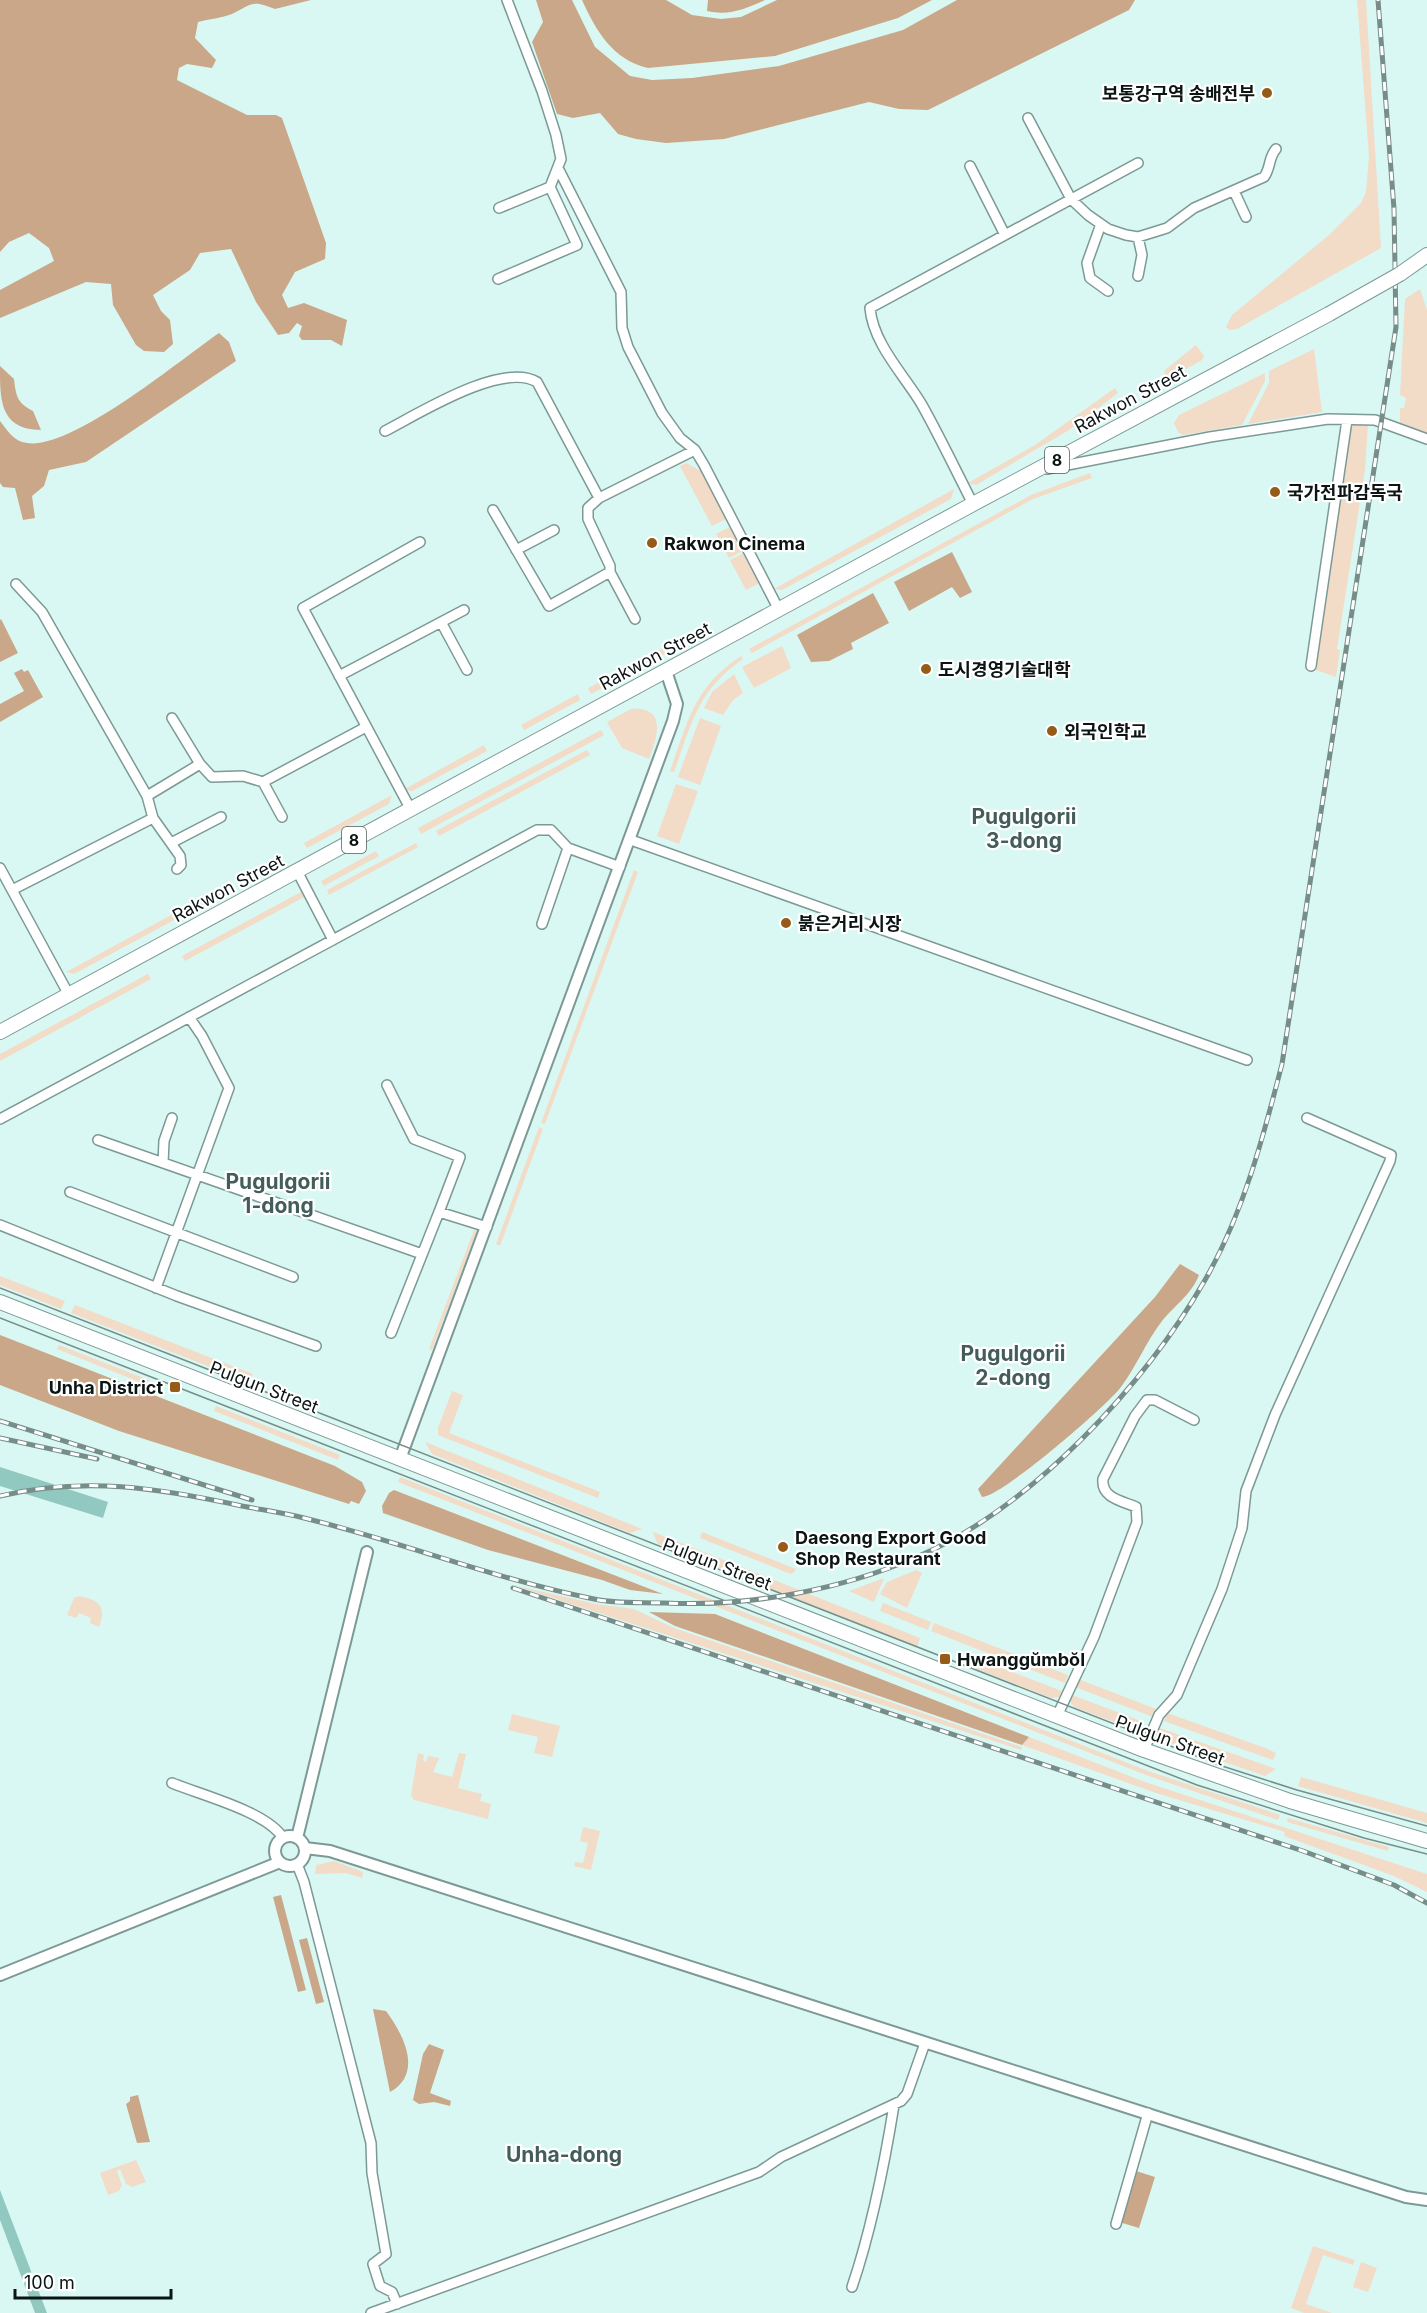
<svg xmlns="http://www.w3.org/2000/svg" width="1427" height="2313" viewBox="0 0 1427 2313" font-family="Inter,'Noto Sans KR',sans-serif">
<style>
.green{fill:#f2dbc7}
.forest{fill:#c9a788}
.water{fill:#91c8c0}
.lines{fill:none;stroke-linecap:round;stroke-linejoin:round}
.minor-casing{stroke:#7c9995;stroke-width:12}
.tertiary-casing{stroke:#7c9995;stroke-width:14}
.primary-casing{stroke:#7c9995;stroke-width:16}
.minor{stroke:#fff;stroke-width:9}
.tertiary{stroke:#fff;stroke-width:10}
.primary{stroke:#fff;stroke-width:14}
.tram{stroke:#778d89;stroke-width:1.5}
.rail-casing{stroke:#778d89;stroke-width:5}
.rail{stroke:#fff;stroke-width:3;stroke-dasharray:9;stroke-linecap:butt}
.primary-bridge-casing{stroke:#7c9995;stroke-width:16;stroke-linecap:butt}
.primary-bridge{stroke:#fff;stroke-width:14}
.poi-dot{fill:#955b19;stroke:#fff;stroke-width:2}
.labels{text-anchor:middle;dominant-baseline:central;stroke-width:4.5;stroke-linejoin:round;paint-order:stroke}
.shield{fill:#fff;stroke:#545c5a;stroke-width:1.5}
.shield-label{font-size:16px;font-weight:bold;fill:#0b1614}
.poi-label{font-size:18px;font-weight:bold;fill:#0b1614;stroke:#fff;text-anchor:start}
.street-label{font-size:18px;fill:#0b1614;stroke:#fff}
.quarter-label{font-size:21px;font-weight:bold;fill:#425d5a;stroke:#fff}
</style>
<rect width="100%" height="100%" fill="#d9f8f3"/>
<!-- green -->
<path class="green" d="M1357,0H1366L1381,248L1237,329L1229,330L1226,327L1232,315L1329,235L1361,203L1366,192L1369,156Z
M1420,289L1427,310V435L1400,424V408H1404L1406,398L1400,395L1405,299Z
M1196,345L1204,356L1202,360L1170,378H1164L1165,370Z
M1314,349L1322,412L1248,424L1269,383V371Z
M1265,373V381L1242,425L1183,435L1178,432L1174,423L1179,415Z
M1115,388L1118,393L1069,430L976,485L968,483L1035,445Z
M1368,424L1365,470L1337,649L1340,650L1336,677L1313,669L1351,425Z
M686,463L701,471L726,519L712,526L680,466Z
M1090,473L1092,478L1033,499L752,653L749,649L1031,495Z
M954,489L951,499L782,590L774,589Z
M730,527L743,551L729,558L716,534Z
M744,553L760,583L746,590L730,560Z
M669,645L666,653L591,694L588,688Z
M782,646L791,668L754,688L742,667Z
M741,656L743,659C697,691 692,723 674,772L670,771C688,721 694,687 741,656Z
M734,674L743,693L733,700L723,715L704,708L712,692Z
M578,694L580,700L524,730L521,725Z
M631,709C668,706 657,738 649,759L622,748L607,722Z
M700,718L721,726L700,785L678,777Z
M601,730L604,735L421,834L418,828Z
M484,745L487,751L412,791L403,790Z
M587,750L590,755L439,836L436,831Z
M676,784L698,791L679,844L657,836Z
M392,795L389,804L307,848L304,843Z
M416,843L418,847L329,895L327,890Z
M376,851L379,856L324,886L321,881Z
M634,870L638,872L545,1124L541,1123Z
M223,887L226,892L74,974L66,972Z
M303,891L306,896L185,961L182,956Z
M148,974L151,979L0,1061V1054Z
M539,1127L543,1129L500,1246L496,1244Z
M474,1230L477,1231L432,1350L429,1349Z
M0,1276L65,1301L61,1309L0,1285Z
M75,1305L253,1374L249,1382L71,1313Z
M59,1345L149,1380L147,1385L57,1349Z
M452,1391L463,1395L449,1433L600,1492L598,1498L438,1435V1428Z
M216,1406L340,1455L338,1460L214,1411Z
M425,1442L642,1529L630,1533L432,1454Z
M400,1477L1148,1771L1280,1815L1278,1820L1146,1775L398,1482Z
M653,1532L920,1638L917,1647L657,1543Z
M702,1532L796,1569L794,1572L791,1574L700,1538Z
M916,1570L922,1573L907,1608L880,1594L887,1582Z
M884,1578L874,1602L849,1591Z
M513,1585L596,1604L634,1609L674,1628L1022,1747L1021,1750Z
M79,1596C99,1600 107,1606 99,1627L90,1623L91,1618L79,1613L76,1618L67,1615L74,1598Z
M883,1603L931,1622L928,1630L880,1611Z
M934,1623L1068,1675L1065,1683L931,1631Z
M980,1660L1062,1691L1059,1697L1051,1698L977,1669Z
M1078,1679L1156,1709L1153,1717L1075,1687Z
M1072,1695L1141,1721L1139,1725L1130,1728L1074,1707L1070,1701Z
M1167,1713L1268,1749L1276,1753L1273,1760L1164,1721Z
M512,1714L560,1726L552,1757L534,1753L538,1737L508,1730Z
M1160,1728L1276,1769L1265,1776L1156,1738Z
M1029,1737L1145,1782L1427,1874V1892L1394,1876L1284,1836L1285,1832L1156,1793L1022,1745Z
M418,1753L424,1755L423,1760L426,1762L428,1756L439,1758L433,1772L452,1777L459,1753L466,1754L458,1788L482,1794L480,1801L491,1804L488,1819L414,1800L411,1795Z
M1301,1777L1427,1813V1823L1298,1786Z
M1288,1818L1389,1847L1388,1851L1287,1822Z
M583,1827L600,1831L591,1870L574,1866L575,1862L583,1863L588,1843L580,1841Z
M334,1861L363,1872L362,1878L346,1873L315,1874L316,1865Z
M136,2160L146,2182L132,2187L126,2184L120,2169L117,2171L122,2185L119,2191L108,2195L100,2173Z
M1313,2246L1355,2260L1353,2265L1323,2255L1306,2304L1332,2313H1304L1291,2308Z
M1361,2262L1377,2268L1368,2292L1353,2287Z"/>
<!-- forest -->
<path class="forest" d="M0,0H311L275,9C252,0 253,3 232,14C222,18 209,19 198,22L195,38L216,60L212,68L187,64L179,68L177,80L247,115H276L282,118L326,243L325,259L295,272L282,295L288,308L304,303L347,320L342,346L331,340H302L299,336L302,326L297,323L289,333L278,335L256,302L231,249L200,253L190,270L153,295L161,311L170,320L173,344L164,352L144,351L136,345L113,305L111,284L86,282L0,318V290L54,261L49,248L29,233L9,242L0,252Z
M536,0H572L595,47L630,76L652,80L692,78L779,66L903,30L957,0H1135L1129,10L928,110L899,109L869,102L724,139L666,143L636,139L618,134L600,113L573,118L557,114L532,42L543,22Z
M582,0H666L692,15L721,19L741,17L777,0H932L898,18L775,56L648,68C613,60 596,31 582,0Z
M708,0H765C745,9 729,16 707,11Z
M219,333L229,342L236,361L86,462L49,470L44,486L32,496L35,518L23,520L15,488L3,487L0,483V421C8,431 13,441 27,443C72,450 180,360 219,333Z
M0,366L14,379C16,396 17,403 33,411L41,430C0,429 0,401 0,366Z
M952,552L972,592L960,598L952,587L909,611L894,582Z
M873,593L889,623L851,643L853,649L829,661L811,662L797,635Z
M1,619L18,653L0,662V620Z
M22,669L24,672L28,670L43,697L0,722V704L24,691L14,673Z
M1180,1264L1199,1275C1192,1294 1174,1306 1162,1321C1146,1342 1136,1367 1121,1387C1107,1406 1000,1498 982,1497L978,1489L1155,1297Z
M0,1335L335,1466L362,1482L366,1491L359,1504L351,1501L349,1504L119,1431L0,1385Z
M394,1490L663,1594L630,1590L602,1580L488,1550L383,1513L382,1506L389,1493Z
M649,1612L715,1614L1029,1737L1022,1745L675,1626Z
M281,1895L306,1990L298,1992L273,1897Z
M307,1938L324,2002L316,2004L299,1940Z
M373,2009L386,2011C403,2034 424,2073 390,2092Z
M429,2044L444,2050L430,2093L451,2101L450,2106L434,2102L419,2104L413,2100L423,2054Z
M138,2095L150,2142L137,2143L126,2104L130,2101V2097Z
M1136,2171L1155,2177L1139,2228L1119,2222Z"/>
<!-- water -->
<path class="water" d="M0,1467L108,1502L103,1518L0,1486Z
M0,2190L47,2313H35L0,2220Z"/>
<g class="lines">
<defs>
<path id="minor" d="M1028,118L1071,199L1088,215L1108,229L1126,235L1138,237L1167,228L1194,208L1264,177C1271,168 1268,158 1276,149
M970,166L1005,235
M559,170L621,292L622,328L628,347L662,413L680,438L695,450L704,465L779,610
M1234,191L1246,217
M499,208L550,187L561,159L556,135L542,91L507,0
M1101,224L1087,263L1090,278L1108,291
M1138,276L1142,255L1138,237
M498,279L577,245L550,187
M385,431C418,414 502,361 537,382L599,498L695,450
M1047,469L1210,437L1328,419L1375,420L1427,439
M599,498L588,508V519L610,566V572L635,619
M973,504C956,471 940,437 922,405C905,376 873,344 870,308L1138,163
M493,510L549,606L610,572
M516,550L554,530
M16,584L42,612L147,796L153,818L180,856L181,865L177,869
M441,622L467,670
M1311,666L1347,420
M339,676L464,610
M172,718L200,764L212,777L243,776L263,782L282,817
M263,782L366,727
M147,796L200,764
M411,810L303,608L420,542
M631,840L1247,1060
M171,843L221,817
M0,868L69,995
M297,871L333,940
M12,890L153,818
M542,924L568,848
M387,1085L414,1139L460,1157L439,1212
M0,1119L537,830H551L568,848L620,867
M98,1140L422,1254
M163,1163L164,1141L172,1118
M70,1192L293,1277
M0,1225L177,1296L316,1346
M156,1288L229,1088L202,1036L189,1017
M391,1333L439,1212L487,1227
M1057,1716L1094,1637L1137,1522L1136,1507C1122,1501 1101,1498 1103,1479L1135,1416L1147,1400H1155L1194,1420
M1144,1750L1159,1715L1177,1695L1222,1589L1242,1528L1246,1491L1275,1415L1390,1161L1391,1155L1307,1118
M172,1783C201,1795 268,1812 283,1838
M297,1864L304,1882L371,2143L372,2173L386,2254L373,2264L380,2286L392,2292L397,2304
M1116,2224L1148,2113
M852,2287C872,2228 884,2167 894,2105
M371,2313L759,2172L781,2157L901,2101L907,2094L925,2043"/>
<path id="tertiary" d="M400,1459L673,721L677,704L666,671
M275 1851a15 15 0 1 1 30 0a15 15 0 1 1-30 0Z
M297,1838L367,1552
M305,1848L330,1851L1406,2197L1427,2200
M0,1975L280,1862"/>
<path id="primary" d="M1400,274L1427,255
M0,1032L973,504L1329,314
M0,1302L1144,1750L1290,1801L1427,1841"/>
</defs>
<!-- minor casing -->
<use href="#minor" class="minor-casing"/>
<!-- tertiary casing -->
<use href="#tertiary" class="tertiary-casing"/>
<!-- primary casing -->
<use href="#primary" class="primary-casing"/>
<!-- minor -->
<use href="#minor" class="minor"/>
<!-- tertiary -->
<use href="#tertiary" class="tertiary"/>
<!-- primary -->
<use href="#primary" class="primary"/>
<!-- tram -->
<path class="tram" d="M0,1288L1219,1765L1297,1790L1427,1826
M0,1318L1197,1785L1364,1838L1427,1854"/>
<defs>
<path id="rail" d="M0,1421L252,1500
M0,1438L97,1459
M0,1496C85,1476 158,1488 242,1506C263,1510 284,1513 304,1518C402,1542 495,1579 594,1599C616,1604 641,1602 665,1603C750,1607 841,1590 919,1556C1031,1508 1146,1384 1205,1280C1243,1214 1263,1138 1282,1064L1396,327L1394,209L1378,0
M513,1588L1303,1851L1394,1885L1427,1903"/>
</defs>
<!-- rail casing -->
<use href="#rail" class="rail-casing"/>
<!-- rail -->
<use href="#rail" class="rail"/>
<defs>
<path id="primary-bridge" d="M1329,314L1400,274"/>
</defs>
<!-- primary-bridge casing -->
<use href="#primary-bridge" class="primary-bridge-casing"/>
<!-- primary-bridge -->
<use href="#primary-bridge" class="primary-bridge"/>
</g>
<!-- markers -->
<g class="poi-dot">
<circle cx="1267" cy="93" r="6"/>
<circle cx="1275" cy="492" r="6"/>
<circle cx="652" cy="543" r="6"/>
<circle cx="926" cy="669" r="6"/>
<circle cx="1052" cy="731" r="6"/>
<circle cx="786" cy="923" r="6"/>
<rect x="169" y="1381" width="12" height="12" rx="3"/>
<circle cx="783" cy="1547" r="6"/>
<rect x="939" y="1653" width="12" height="12" rx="3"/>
</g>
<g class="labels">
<!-- shield labels -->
<g class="shield">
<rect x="1045" y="447" width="24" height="26" rx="4.5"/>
<rect x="342" y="827" width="24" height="26" rx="4.5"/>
</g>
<g class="shield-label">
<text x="1057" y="460">8</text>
<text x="354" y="840">8</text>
</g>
<!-- poi labels -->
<g class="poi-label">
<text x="1255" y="93" text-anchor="end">보통강구역 송배전부</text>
<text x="1287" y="492">국가전파감독국</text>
<text x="664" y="543">Rakwon Cinema</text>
<text x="938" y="669">도시경영기술대학</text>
<text x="1064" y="731">외국인학교</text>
<text x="798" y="923">붉은거리 시장</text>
<text x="163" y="1387" text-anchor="end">Unha District</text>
<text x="795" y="1537">Daesong Export Good<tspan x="795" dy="21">Shop Restaurant</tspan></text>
<text x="957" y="1659">Hwanggŭmbŏl</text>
</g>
<!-- street labels -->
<g class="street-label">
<text transform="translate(1130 399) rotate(-28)">Rakwon Street</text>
<text transform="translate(655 656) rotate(-28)">Rakwon Street</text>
<text transform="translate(228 888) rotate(-28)">Rakwon Street</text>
<text transform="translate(264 1387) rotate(21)">Pulgun Street</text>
<text transform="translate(717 1564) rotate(21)">Pulgun Street</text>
<text transform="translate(1170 1740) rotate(20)">Pulgun Street</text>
</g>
<!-- quarter labels -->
<g class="quarter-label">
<text x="1024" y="816">Pugulgorii<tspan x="1024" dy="24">3-dong</tspan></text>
<text x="278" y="1181">Pugulgorii<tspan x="278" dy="24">1-dong</tspan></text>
<text x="1013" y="1353">Pugulgorii<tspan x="1013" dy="24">2-dong</tspan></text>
<text x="564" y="2154">Unha-dong</text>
</g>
</g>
<!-- scale -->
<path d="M15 2289v9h156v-9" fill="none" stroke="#0b1614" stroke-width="3"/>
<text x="24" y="2289" font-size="18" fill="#0b1614" stroke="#ffffff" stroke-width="4.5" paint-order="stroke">100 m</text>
</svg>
